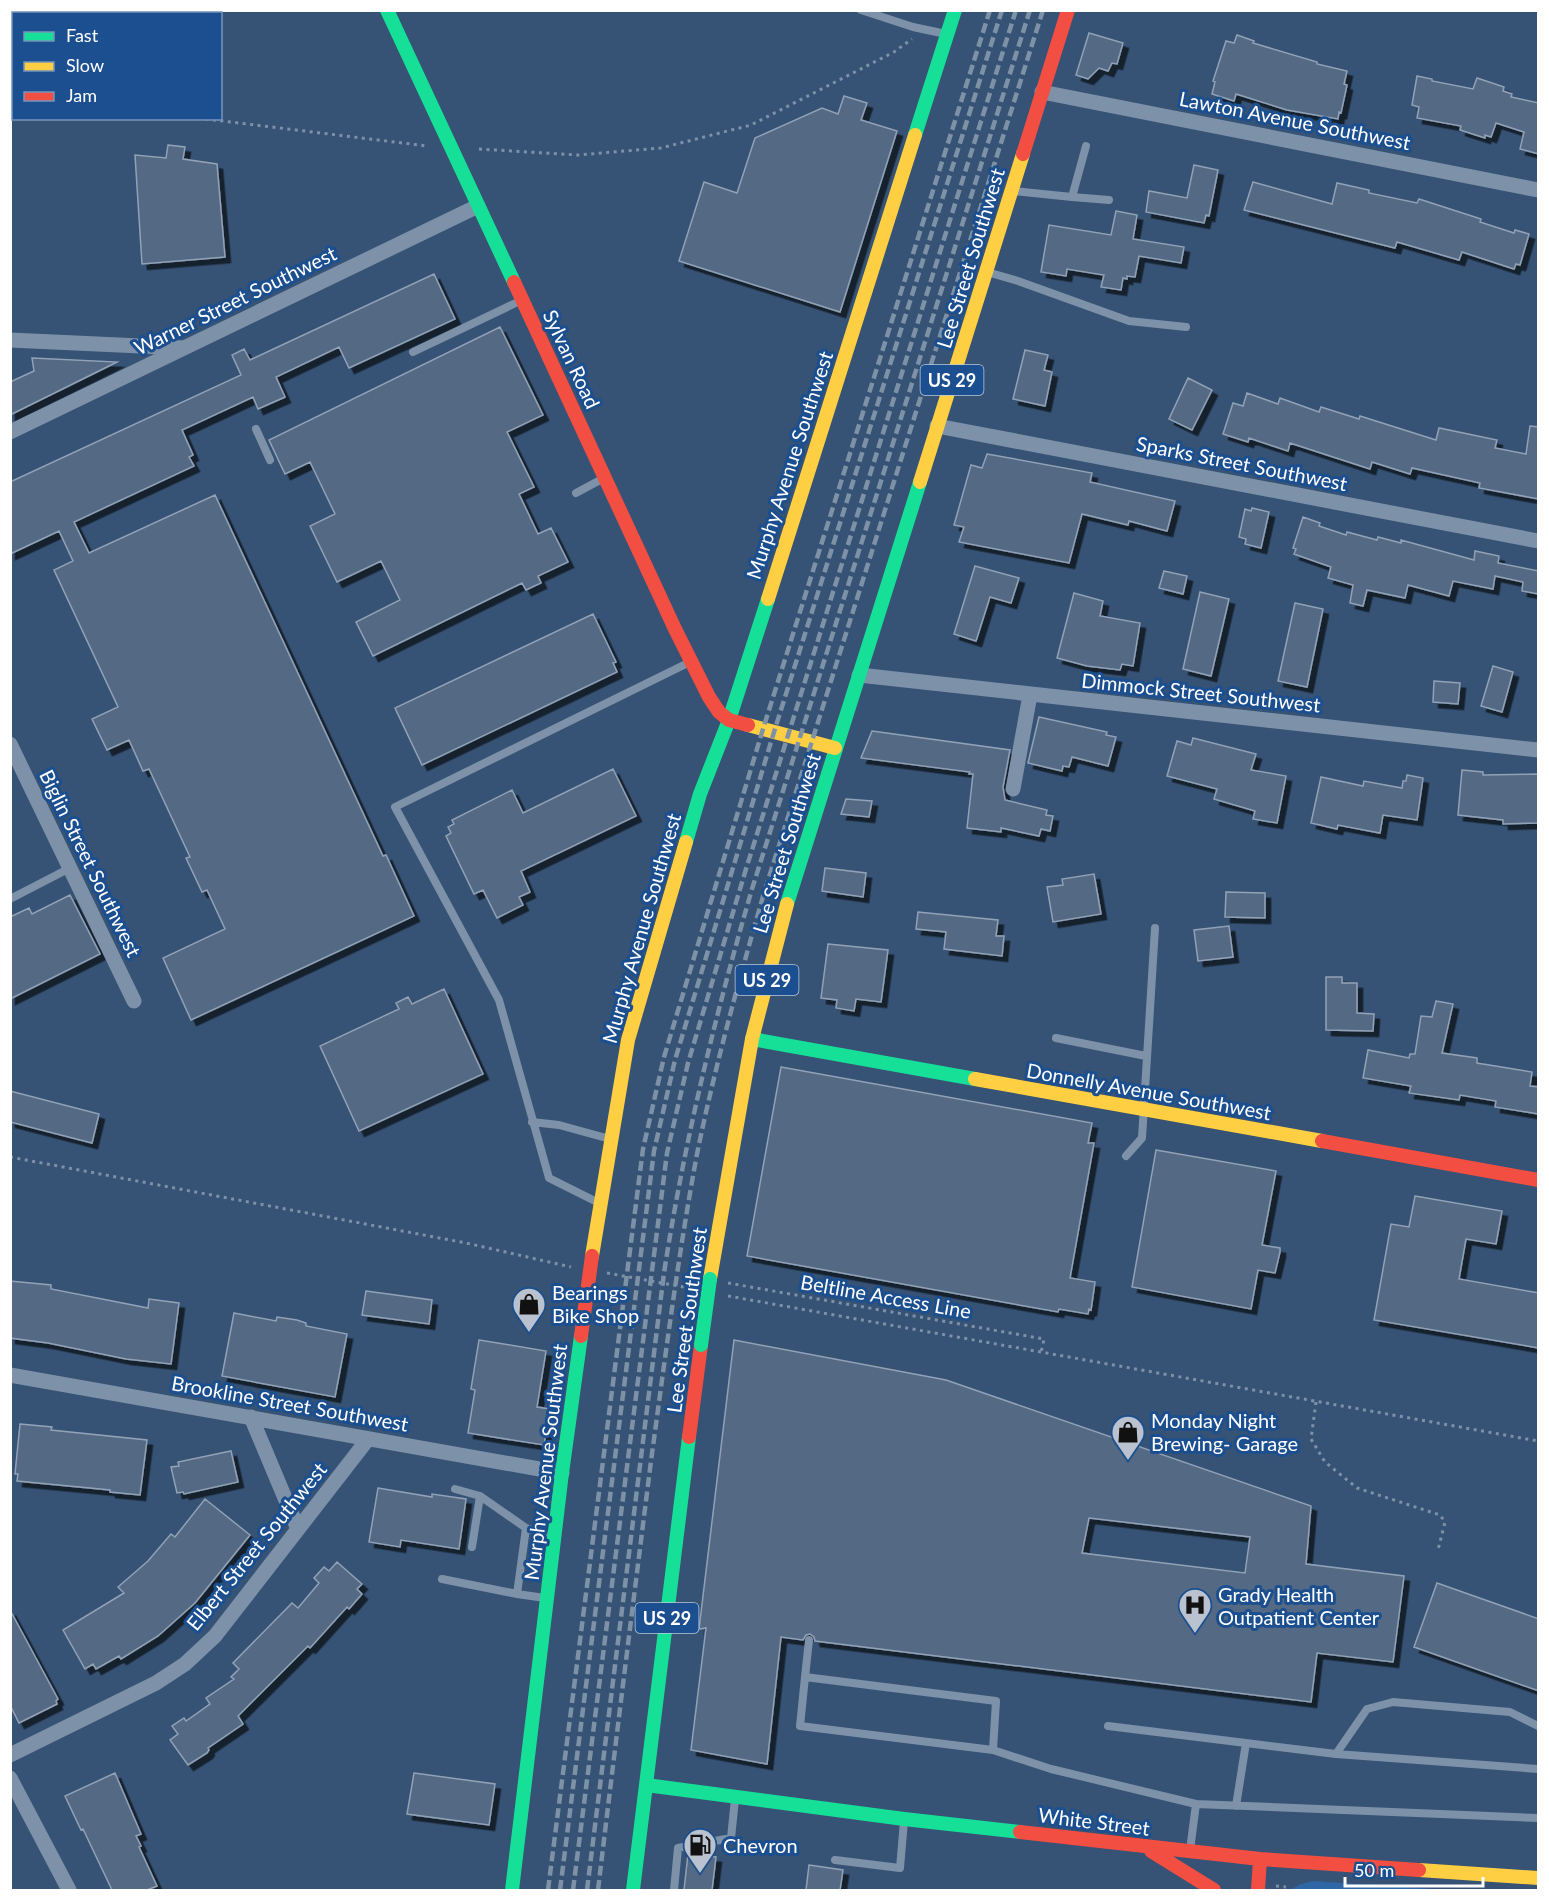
<svg xmlns="http://www.w3.org/2000/svg" width="1549" height="1901" viewBox="0 0 1549 1901" font-family="Lato,sans-serif">
<style>
.green{fill:#2f66a5}
.building{fill:#526984;stroke:#92a2b6;stroke-width:1.5;fill-rule:evenodd;filter:url(#shadow)}
.lines{fill:none;stroke-linecap:round;stroke-linejoin:round}
.path{stroke:#7d92a8;stroke-width:3;stroke-dasharray:3 4.5;stroke-linecap:butt}
.lane{stroke:#7d92a8;stroke-width:8}
.street{stroke:#7d92a8;stroke-width:15}
.fast{stroke:#16e098;stroke-width:14}
.slow{stroke:#ffcf43;stroke-width:14}
.jam{stroke:#f24e42;stroke-width:14}
.rail{stroke:#7e92a7;stroke-width:4.5;stroke-dasharray:10 4.5;stroke-linecap:butt}
.fast-bridge{stroke:#16e098;stroke-width:14}
.jam-bridge{stroke:#f24e42;stroke-width:14}
.labels{text-anchor:middle;dominant-baseline:central;stroke-width:6;stroke-linejoin:round;paint-order:stroke}
.shield{fill:#1b4f8f;stroke:#bbcadd;stroke-width:1.5}
.shield-label{font-size:18px;font-weight:bold;fill:#fff}
.street-label{font-size:20px;fill:#fff;stroke:#1b4f8f}
.poi-label{font-size:20px;fill:#fff;stroke:#1b4f8f;text-anchor:start}
</style>
<defs>
<filter id="shadow"><feDropShadow dx="5.5" dy="5.5" stdDeviation="0" flood-color="#0009"/></filter>
</defs>
<rect width="100%" height="100%" fill="#365274"/>
<!-- green -->
<path class="green" d="M1313,1881L1449,1890H1290L1301,1884Z"/>
<!-- building -->
<path class="building" d="M1089,33L1123,43L1117,64L1112,63L1108,71L1099,68L1088,79L1076,75Z
M1237,35L1254,41L1253,43L1317,62V64L1347,71L1344,84L1347,85L1341,113L1339,112L1338,119L1287,110L1236,94L1234,101L1212,94L1215,82L1213,81L1226,41L1234,43Z
M1417,76L1432,79V81L1473,89L1477,78L1504,87L1503,91L1512,94L1511,97L1539,103V154L1520,149L1524,132L1496,123L1491,137L1485,135V138L1460,130L1461,126L1417,118L1419,107L1412,105Z
M844,96L867,103L861,120L897,131L840,312L679,261L704,182L737,193L755,138L822,108L838,114Z
M168,145L185,147L183,159L217,164L225,257L142,264L135,155L166,158Z
M1194,165L1218,170L1209,216L1206,215L1204,223L1146,212L1149,191L1187,198Z
M1253,182L1332,204L1337,183L1369,190V193L1417,203L1419,199L1481,219L1480,222L1514,233L1515,230L1529,234L1520,265L1516,264L1514,269L1462,252L1459,260L1397,242L1395,248L1244,210Z
M1116,211L1137,215L1133,239L1184,247L1181,263L1139,256L1135,277L1127,276V279L1123,278L1121,290L1101,287L1104,275L1067,269L1066,276L1041,272L1049,225L1111,235Z
M434,274L455,319L349,368L339,347L276,377L285,397L258,409L253,397L182,430L193,455L189,457L194,466L74,522L89,553L215,495L383,856L386,855L414,916L191,1020L163,958L225,929L207,890L202,892L186,858L190,857L149,769L143,771L129,740L107,750L92,719L118,707L54,570L73,561L59,531L10,554V482L241,375L232,355L244,349L250,360Z
M500,327L543,415L507,432L534,487L519,494L538,534L551,528L568,562L538,576L541,583L526,590L522,583L373,656L356,622L400,600L381,561L337,582L310,526L335,514L310,462L285,474L269,440Z
M1025,350L1048,355L1044,370L1052,372L1045,406L1013,399Z
M32,358L117,362L10,415V382L34,371Z
M1188,378L1212,390L1192,430L1169,419Z
M1247,393L1278,404L1280,398L1319,412L1321,407L1359,419L1360,416L1436,440L1439,428L1497,440L1495,448L1526,454L1530,426L1539,427V499L1479,488L1480,483L1412,468L1410,474L1372,462L1370,469L1290,443L1288,451L1249,438L1248,442L1223,434L1233,403L1243,406Z
M987,454L1092,473L1090,482L1175,501L1167,531L1129,521L1128,525L1082,514L1069,563L959,542L964,527L954,525L971,465L982,468Z
M1252,508L1269,512L1261,548L1245,544L1246,539L1239,537L1245,509L1251,511Z
M1303,517L1320,523L1319,526L1346,535L1347,532L1377,540L1378,537L1401,543V540L1474,560L1475,551L1499,556L1498,563L1539,571V594L1522,591L1523,582L1495,576L1493,589L1453,581L1449,596L1408,585L1405,598L1367,590L1363,606L1350,603L1353,585L1328,578L1331,567L1294,554L1296,549L1293,548Z
M975,566L1019,578L1011,603L990,597L976,641L954,634Z
M1164,571L1187,576L1183,594L1159,588Z
M1200,592L1229,599L1211,676L1183,669Z
M1074,593L1103,601L1100,616L1140,623L1133,666L1122,664L1120,670L1087,666L1057,658Z
M1295,603L1323,609L1307,687L1278,681Z
M593,614L616,662L613,663L617,672L422,765L395,708Z
M1493,666L1513,672L1502,712L1481,706Z
M1434,681L1460,683L1458,704L1433,702Z
M1039,717L1107,732L1106,735L1116,737L1108,766L1072,757L1069,767L1063,766L1062,771L1028,763Z
M872,731L1010,750L1003,787L1005,800L1047,810L1046,815L1053,816L1050,831L1041,829L1039,836L1001,828V832L967,828L973,774H969L970,772L861,758Z
M1193,738L1256,754L1251,770L1286,776L1277,823L1253,819L1255,811L1214,799L1217,789L1167,776L1177,741L1191,745Z
M613,769L636,816L521,871L530,892L519,897L523,905L497,918L483,890L474,894L446,836L451,833L448,827L454,824L452,820L512,790L523,813Z
M1462,770L1483,772V775L1539,774V823L1503,824V820L1458,815Z
M1407,775L1423,778L1417,820L1383,815L1380,833L1338,825L1337,829L1311,823L1321,777L1363,786L1364,781L1402,788L1403,781H1406Z
M846,799L872,801L869,817L841,814Z
M825,868L866,873L863,897L822,891Z
M1094,874L1101,914L1053,922L1047,887L1063,885L1062,879Z
M1226,892L1265,893V918L1225,917Z
M70,895L100,954L10,999V917L29,908L32,914Z
M918,912L998,920L996,936H1004L1002,956L944,949L946,932L916,929Z
M1229,926L1233,957L1198,961L1194,930Z
M828,944L888,950L881,1002L856,999L854,1011L836,1008L837,1000L821,998Z
M1326,977H1342V983H1357V1013L1374,1014L1373,1031L1326,1030Z
M444,989L483,1074L359,1131L320,1046L399,1009L396,1003L408,997L412,1004Z
M1436,1001L1453,1004L1442,1053L1477,1058V1063L1532,1072L1530,1086L1539,1087V1114L1495,1107L1496,1101L1460,1095L1459,1100L1409,1093L1411,1086L1363,1078L1368,1050L1409,1058L1410,1054H1415L1421,1016L1432,1017Z
M781,1067L1092,1123L1088,1143H1094L1070,1278L1095,1282L1091,1310L1089,1309L1088,1314L1059,1309L1058,1312L747,1256Z
M10,1091L99,1114L92,1143L10,1122Z
M1156,1150L1276,1171L1262,1245L1280,1248V1252L1275,1273L1258,1270L1251,1309L1132,1287Z
M1415,1196L1502,1211L1496,1244L1466,1239L1459,1279L1539,1293V1348L1374,1320L1391,1224L1409,1227Z
M10,1281L51,1285V1289L148,1308L149,1299L179,1303L171,1364L126,1359L48,1343L10,1338Z
M366,1291L432,1300L429,1324L362,1315Z
M234,1313L276,1321L277,1317L297,1320L306,1323V1326L347,1334L335,1397L222,1376Z
M479,1340L546,1351L537,1407L550,1409L544,1445L468,1433L475,1390L471,1389Z
M734,1340L946,1380L1311,1506L1306,1564L1404,1576L1393,1662L1317,1653L1311,1702L815,1641L814,1637L810,1634L806,1635L803,1640L781,1637L767,1764L691,1750L706,1628L699,1629ZM1089,1518L1250,1537L1245,1573L1082,1553Z
M20,1424L52,1427L51,1430L147,1440L140,1495L110,1492V1490L17,1481L18,1474H15Z
M231,1451L238,1482L184,1494L183,1492L177,1493L171,1467L179,1466L178,1462Z
M378,1488L432,1497V1494L466,1499L459,1549L401,1540L400,1547L369,1542Z
M205,1499L250,1535L195,1603L158,1636L121,1659L119,1656L96,1669L93,1664L85,1669L63,1630L124,1593L118,1587L148,1561L171,1534L175,1537Z
M337,1562L362,1584L357,1589L362,1594L349,1609L347,1607L310,1648L308,1646L238,1716L243,1724L208,1748L209,1750L207,1753L188,1765L170,1740L178,1734L172,1726L184,1718L186,1721L210,1704L206,1698L234,1679L231,1677L239,1669L233,1663L292,1603L298,1608L319,1583L314,1578L324,1567L329,1571Z
M1437,1583L1539,1619V1691L1414,1647Z
M10,1610L58,1699L56,1701L57,1704L19,1723L10,1705Z
M115,1773L141,1834L136,1836L141,1846L139,1847L157,1886L147,1890H112L83,1829L81,1830L65,1796Z
M414,1773L495,1784L489,1825L407,1814Z
M688,1854L716,1857L712,1890H684Z
M809,1865L843,1870L840,1890H806Z"/>
<g class="lines">
<!-- path -->
<path class="path" d="M10,96H14
M198,118L427,146
M479,149L578,155L661,148L751,125L894,52L912,39
M10,1157L466,1243L571,1267
M607,1273L689,1288
M728,1283L1044,1339L1041,1353
M728,1296L1538,1441
M1316,1402L1311,1439L1325,1462L1357,1488L1440,1515L1445,1522L1438,1550
M1276,1886L1286,1887"/>
<!-- lane -->
<path class="lane" d="M861,10L913,27L946,34
M1013,191L1072,197L1086,146
M1072,197L1109,200
M987,272L1018,281L1129,321L1186,327
M413,352L522,300
M256,429L270,460
M576,493L604,478
M10,899L70,868
M1056,1038L1146,1056
M532,1122L559,1125L610,1139
M1126,1156L1142,1138L1155,928
M599,1203L549,1178L499,1000L395,807L690,662
M455,1489L480,1496L526,1528L553,1537
M472,1547L480,1496
M442,1579L517,1594L526,1528
M517,1594L545,1598
M805,1677L809,1640
M1108,1726L1246,1743
M993,1750L996,1701L805,1677L800,1726L993,1750L1051,1769L1196,1804L1538,1818
M1336,1754L1538,1769
M1236,1806L1246,1743L1336,1754L1367,1709L1393,1702L1510,1712L1538,1726
M1190,1850L1196,1804
M835,1860L900,1868L904,1821
M674,1890L678,1848L731,1838L735,1799"/>
<!-- street -->
<path class="street" d="M1042,92L1538,190
M10,340L184,348
M937,426L1538,541
M10,432L478,206
M859,675L1538,750
M10,744L134,1001
M1013,789L1030,695
M10,1375L562,1473
M251,1417L298,1529
M10,1755L156,1683L185,1664L215,1636L368,1439
M10,1778L69,1890"/>
<!-- fast -->
<path class="fast" d="M387,10L514,282
M915,135L955,10
M686,842L700,794L729,720L768,599
M787,904L920,482
M752,1039L975,1079
M646,1785L904,1819L1020,1832
M512,1890L562,1473L581,1336
M633,1890L689,1437"/>
<!-- slow -->
<path class="slow" d="M920,482L1023,154
M768,599L915,135
M748,725L835,748
M975,1079L1322,1141
M592,1256L628,1040L686,842
M710,1279L752,1039L787,904
M1419,1870L1538,1878"/>
<!-- jam -->
<path class="jam" d="M1023,154L1068,10
M514,282L675,629L709,697L719,712L729,720L748,725
M1322,1141L1538,1180
M689,1437L701,1345
M1020,1832L1260,1859L1419,1870
M1151,1851L1214,1890
M1258,1890L1260,1859"/>
<!-- rail -->
<path class="rail" d="M548,1890L643,1149L664,1057L763,729L990,10
M560,1890L654,1151L675,1060L774,732L1002,10
M573,1890L667,1153L688,1063L746,869L1016,10
M587,1890L664,1273C684,1143 715,1016 752,889L1030,10
M598,1890C615,1747 633,1604 651,1461C665,1359 678,1256 697,1154C715,1066 739,980 764,893L1043,10"/>
<!-- fast-bridge -->
<path class="fast-bridge" d="M701,1345L710,1279"/>
<!-- jam-bridge -->
<path class="jam-bridge" d="M581,1336L592,1256"/>
</g>
<!-- icons -->
<defs>
<symbol id="shop-pin" viewBox="-11 -11 22 30"><path d="M0 17L-7.5 6A9.5 9.5 0 1 1 7.5 6Z" fill="#b9c2ce" stroke="#1b4f8f"/><path d="M-5-2.5h2.3a2.7 3.5 0 0 1 5.4 0H5L5.5 6h-11ZM-1.5-2.5h3a1.5 2.3 0 0 0-3 0Z" fill="#111"/></symbol>
<symbol id="hospital-pin" viewBox="-11 -11 22 30"><path d="M0 17L-7.5 6A9.5 9.5 0 1 1 7.5 6Z" fill="#b9c2ce" stroke="#1b4f8f"/><path d="M-5-5h3v3.5h4V-5h3V5h-3V1.5h-4V5h-3Z" fill="#111"/></symbol>
<symbol id="fuel-pin" viewBox="-11 -11 22 30"><path d="M0 17L-7.5 6A9.5 9.5 0 1 1 7.5 6Z" fill="#b9c2ce" stroke="#1b4f8f"/><path d="M-5.5-6h7V0h2V4h1.3V-2.5L3-4.5l.8-.8L6-3V5H2.5V1h-1V6h-7ZM-4.2-4.7v3.2H.2V-4.7Z" fill="#111"/></symbol>
</defs>
<g fill-rule="evenodd">
<use href="#shop-pin" x="510" y="1285" width="38" height="52"/>
<use href="#shop-pin" x="1109" y="1413" width="38" height="52"/>
<use href="#hospital-pin" x="1176" y="1586" width="38" height="52"/>
<use href="#fuel-pin" x="681" y="1826" width="38" height="52"/>
</g>
<g class="labels">
<!-- shield labels -->
<g class="shield">
<rect x="920.5" y="365" width="63" height="30" rx="4.5"/>
<rect x="735.5" y="965" width="63" height="30" rx="4.5"/>
<rect x="635.5" y="1603" width="63" height="30" rx="4.5"/>
</g>
<g class="shield-label">
<text x="952" y="380">US 29</text>
<text x="767" y="980">US 29</text>
<text x="667" y="1618">US 29</text>
</g>
<!-- street labels -->
<g class="street-label">
<text transform="translate(1295 120) rotate(11)">Lawton Avenue Southwest</text>
<text transform="translate(970 258) rotate(-73)">Lee Street Southwest</text>
<text transform="translate(235 300) rotate(-26)">Warner Street Southwest</text>
<text transform="translate(572 359) rotate(65)">Sylvan Road</text>
<text transform="translate(1242 463) rotate(11)">Sparks Street Southwest</text>
<text transform="translate(789 465) rotate(-72)">Murphy Avenue Southwest</text>
<text transform="translate(1201 692) rotate(6)">Dimmock Street Southwest</text>
<text transform="translate(786 843) rotate(-73)">Lee Street Southwest</text>
<text transform="translate(91 863) rotate(64)">Biglin Street Southwest</text>
<text transform="translate(641 928) rotate(-74)">Murphy Avenue Southwest</text>
<text transform="translate(1149 1091) rotate(10)">Donnelly Avenue Southwest</text>
<text transform="translate(886 1296) rotate(10)">Beltline Access Line</text>
<text transform="translate(686 1320) rotate(-82)">Lee Street Southwest</text>
<text transform="translate(290 1403) rotate(10)">Brookline Street Southwest</text>
<text transform="translate(545 1462) rotate(-83)">Murphy Avenue Southwest</text>
<text transform="translate(256 1546) rotate(-51)">Elbert Street Southwest</text>
<text transform="translate(1094 1821) rotate(7)">White Street</text>
</g>
<!-- poi labels -->
<g class="poi-label">
<text x="552" y="1292">Bearings<tspan x="552" dy="23">Bike Shop</tspan></text>
<text x="1151" y="1420">Monday Night<tspan x="1151" dy="23">Brewing- Garage</tspan></text>
<text x="1218" y="1594">Grady Health<tspan x="1218" dy="23">Outpatient Center</tspan></text>
<text x="723" y="1845">Chevron</text>
</g>
</g>
<!-- border -->
<rect width="1549" height="1901" fill="none" stroke="#ffffff" stroke-width="24"/>
<!-- legend -->
<rect x="12" y="12" width="210" height="108" fill="#1b4f8f" stroke="#7695bc" stroke-width="1.5"/>
<rect x="24" y="32" width="30" height="9" fill="#16e098" stroke="#7695bc" stroke-width="1.5"/>
<text x="66" y="42" font-size="18" fill="#ffffff">Fast</text>
<rect x="24" y="62" width="30" height="9" fill="#ffcf43" stroke="#7695bc" stroke-width="1.5"/>
<text x="66" y="72" font-size="18" fill="#ffffff">Slow</text>
<rect x="24" y="92" width="30" height="9" fill="#f24e42" stroke="#7695bc" stroke-width="1.5"/>
<text x="66" y="102" font-size="18" fill="#ffffff">Jam</text>
<!-- scale -->
<path d="M1345 1877v9h138v-9" fill="none" stroke="#ffffff" stroke-width="3"/>
<text x="1354" y="1877" font-size="18" fill="#ffffff" stroke="#1b4f8f" stroke-width="4.5" paint-order="stroke">50 m</text>
</svg>
